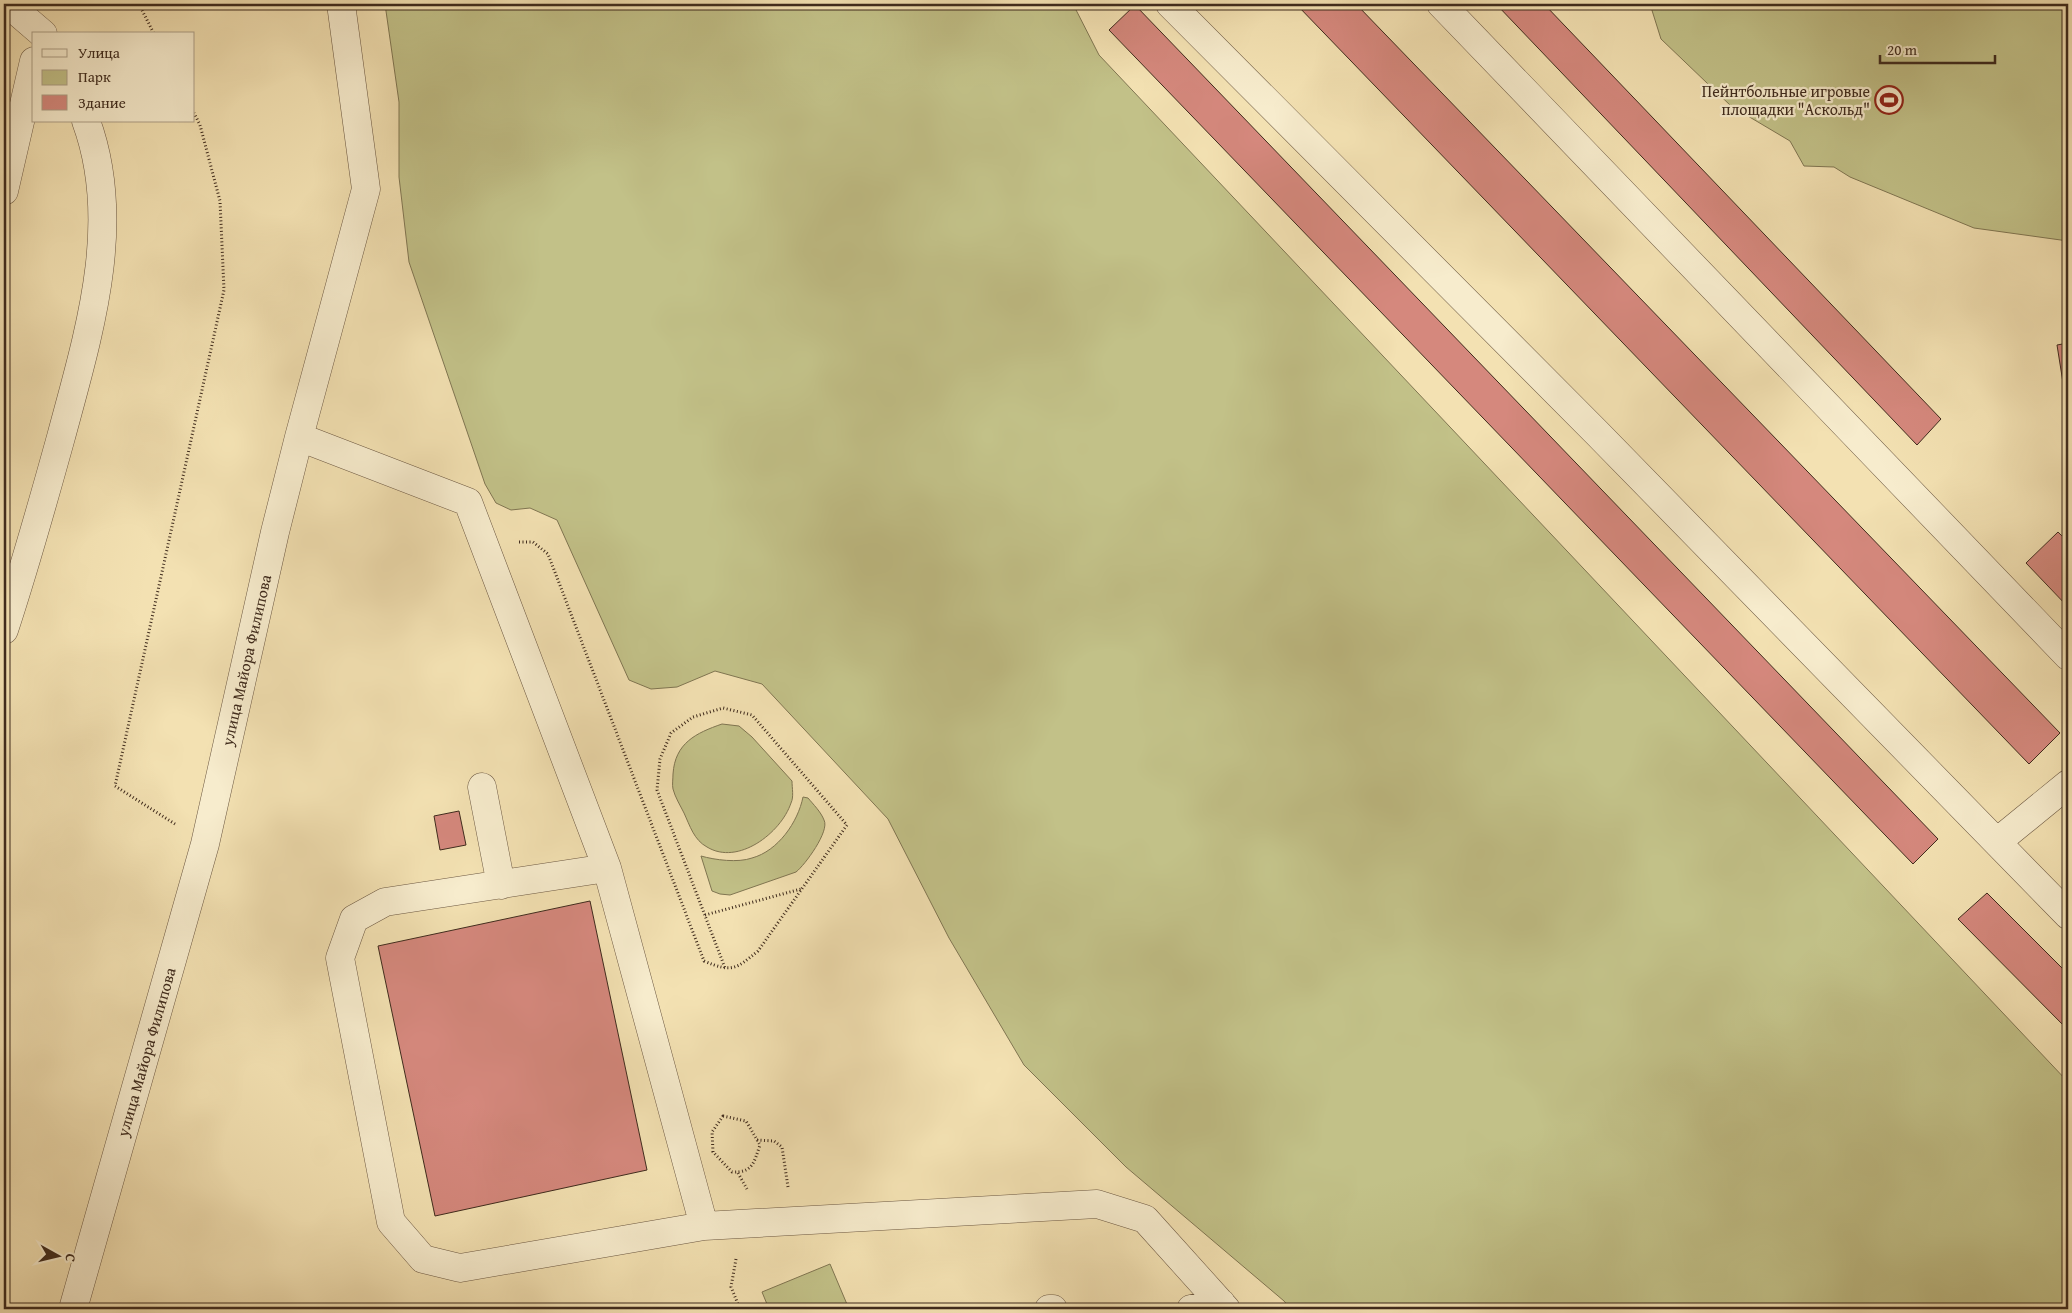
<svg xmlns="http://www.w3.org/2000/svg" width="2072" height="1313" viewBox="0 0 2072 1313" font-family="'Gentium Book Plus',serif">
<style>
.green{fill:#c2c188;stroke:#807652}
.building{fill:#d5887d;stroke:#3f2b1d}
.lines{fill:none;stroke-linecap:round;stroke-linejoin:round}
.minor-casing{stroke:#6c5842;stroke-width:29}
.path{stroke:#3f2b1d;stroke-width:3;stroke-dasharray:1 2.5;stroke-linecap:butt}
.minor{stroke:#f7eccd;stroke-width:28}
.labels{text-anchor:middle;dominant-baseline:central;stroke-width:4.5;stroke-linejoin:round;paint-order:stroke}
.poi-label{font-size:16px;fill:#3f2b1d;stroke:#f7eccd;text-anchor:end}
.street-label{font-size:16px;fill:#3f2b1d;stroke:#f7eccd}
</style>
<rect width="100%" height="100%" fill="#f3e1b2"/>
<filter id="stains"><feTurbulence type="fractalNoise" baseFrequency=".004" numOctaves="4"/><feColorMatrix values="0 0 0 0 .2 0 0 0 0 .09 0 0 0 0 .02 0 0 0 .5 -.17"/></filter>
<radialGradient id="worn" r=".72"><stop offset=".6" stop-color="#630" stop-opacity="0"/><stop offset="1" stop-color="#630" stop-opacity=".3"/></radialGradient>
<!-- green -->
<path class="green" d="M385,4H1073L1099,55L2068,1082V1309H1291L1284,1301L1126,1167L1024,1065L949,938L888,819L762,684L715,671L677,687L651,689L629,680L557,520L530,508L511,510L496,503L485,484L409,262L399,177V102Z
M1650,4H2068V241L1974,228L1850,177L1834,167L1804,166L1790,141L1731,106L1661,39Z
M722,724L739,726L752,737L792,781C792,788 794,797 791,803C781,833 738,866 707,847C694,840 690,826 684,813C680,805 675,797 673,789C672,785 673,779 673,774C675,743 696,733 722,724Z
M803,797L808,798C813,804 821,812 824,820C830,831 805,865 796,872L730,895L720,894L712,891L701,856C715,860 738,863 752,858C778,851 798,822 803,797Z
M830,1264L849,1309H769L762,1292Z"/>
<!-- building -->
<path class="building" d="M1296,4H1356L2060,733L2029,764Z
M1496,4H1544L1941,419L1917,445Z
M1135,5L1938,839L1913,864L1109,30Z
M2068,343V414L2057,345Z
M2058,532L2068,542V607L2026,563Z
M459,811L466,845L440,850L434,816Z
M1987,893L2068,974V1030L1958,919Z
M590,901L647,1170L435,1216L378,946Z"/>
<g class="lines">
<defs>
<path id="minor" d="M8,4L43,34
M1170,4L1597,433L2068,915
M1441,4L2068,656
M4,191L34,61
M299,437L468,502L607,868L704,1226L1097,1204L1145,1219L1226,1309
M4,630C25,566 43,502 61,437C88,336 124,224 86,121
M482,787L501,885
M1997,842L2068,784
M607,868L385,902L354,919L340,958L391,1222L423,1259L460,1268L704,1226
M73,1309L205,844L275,532L299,437L366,189L341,4
M1049,1309H1053
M1191,1309L1221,1303"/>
</defs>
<!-- minor casing -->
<use href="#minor" class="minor-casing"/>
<!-- path -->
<path class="path" d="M139,4L154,34
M519,542H533L548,554L704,961C732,973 736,969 758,951L847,825L752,715L723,708L693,717L671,733L660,759L657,790L725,968
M175,824L115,786L224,290L220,201L200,125L194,113
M705,915L801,889
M723,1116L746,1121L760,1145C754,1162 753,1173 732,1172L713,1152L712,1132Z
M757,1140L774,1141L782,1147L788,1187
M738,1173L747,1189
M736,1259L731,1287L740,1309"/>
<!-- minor -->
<use href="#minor" class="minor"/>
</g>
<!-- icons -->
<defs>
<symbol id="stadium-ring" viewBox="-11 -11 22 22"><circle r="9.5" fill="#f7eccd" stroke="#8f2418" stroke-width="1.5"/><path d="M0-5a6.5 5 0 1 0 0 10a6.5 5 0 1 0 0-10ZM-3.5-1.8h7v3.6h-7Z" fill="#8f2418"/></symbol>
</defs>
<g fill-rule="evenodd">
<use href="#stadium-ring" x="1873" y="84" width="32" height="32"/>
</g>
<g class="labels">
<!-- poi labels -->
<g class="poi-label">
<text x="1870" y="91">Пейнтбольные игровые<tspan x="1870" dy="18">площадки "Аскольд"</tspan></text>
</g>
<!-- street labels -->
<g class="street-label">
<text transform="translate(246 660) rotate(-77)">улица Майора Филипова</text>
<text transform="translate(146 1052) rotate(-74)">улица Майора Филипова</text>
</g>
</g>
<!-- margin -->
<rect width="2072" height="1313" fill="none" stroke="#f3e1b2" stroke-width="20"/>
<rect x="5" y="5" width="2062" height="1303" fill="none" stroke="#3f2b1d" stroke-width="2.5"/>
<rect x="10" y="10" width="2052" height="1293" fill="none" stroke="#3f2b1d"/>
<!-- legend -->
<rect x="32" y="32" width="162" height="90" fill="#f7eccd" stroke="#ad9f87"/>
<rect x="42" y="49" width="25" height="8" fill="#f7eccd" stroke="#ad9f87"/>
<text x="78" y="58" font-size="15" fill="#3f2b1d">Улица</text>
<rect x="42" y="70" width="25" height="15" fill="#c2c188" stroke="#ad9f87"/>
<text x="78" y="82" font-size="15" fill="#3f2b1d">Парк</text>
<rect x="42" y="95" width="25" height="15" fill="#d5887d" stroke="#ad9f87"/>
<text x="78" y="108" font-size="15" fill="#3f2b1d">Здание</text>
<!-- north arrow -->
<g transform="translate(58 1256) rotate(98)" stroke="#f7eccd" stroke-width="4" paint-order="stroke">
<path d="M0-4L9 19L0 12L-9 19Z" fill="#3f2b1d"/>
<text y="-8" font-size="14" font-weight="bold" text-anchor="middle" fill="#3f2b1d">С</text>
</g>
<!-- scale -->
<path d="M1880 55v8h115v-8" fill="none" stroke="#3f2b1d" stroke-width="2.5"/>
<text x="1887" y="55" font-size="15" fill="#3f2b1d" stroke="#f7eccd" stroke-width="4" paint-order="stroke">20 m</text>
<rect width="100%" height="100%" filter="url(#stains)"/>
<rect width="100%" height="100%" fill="url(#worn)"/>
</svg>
